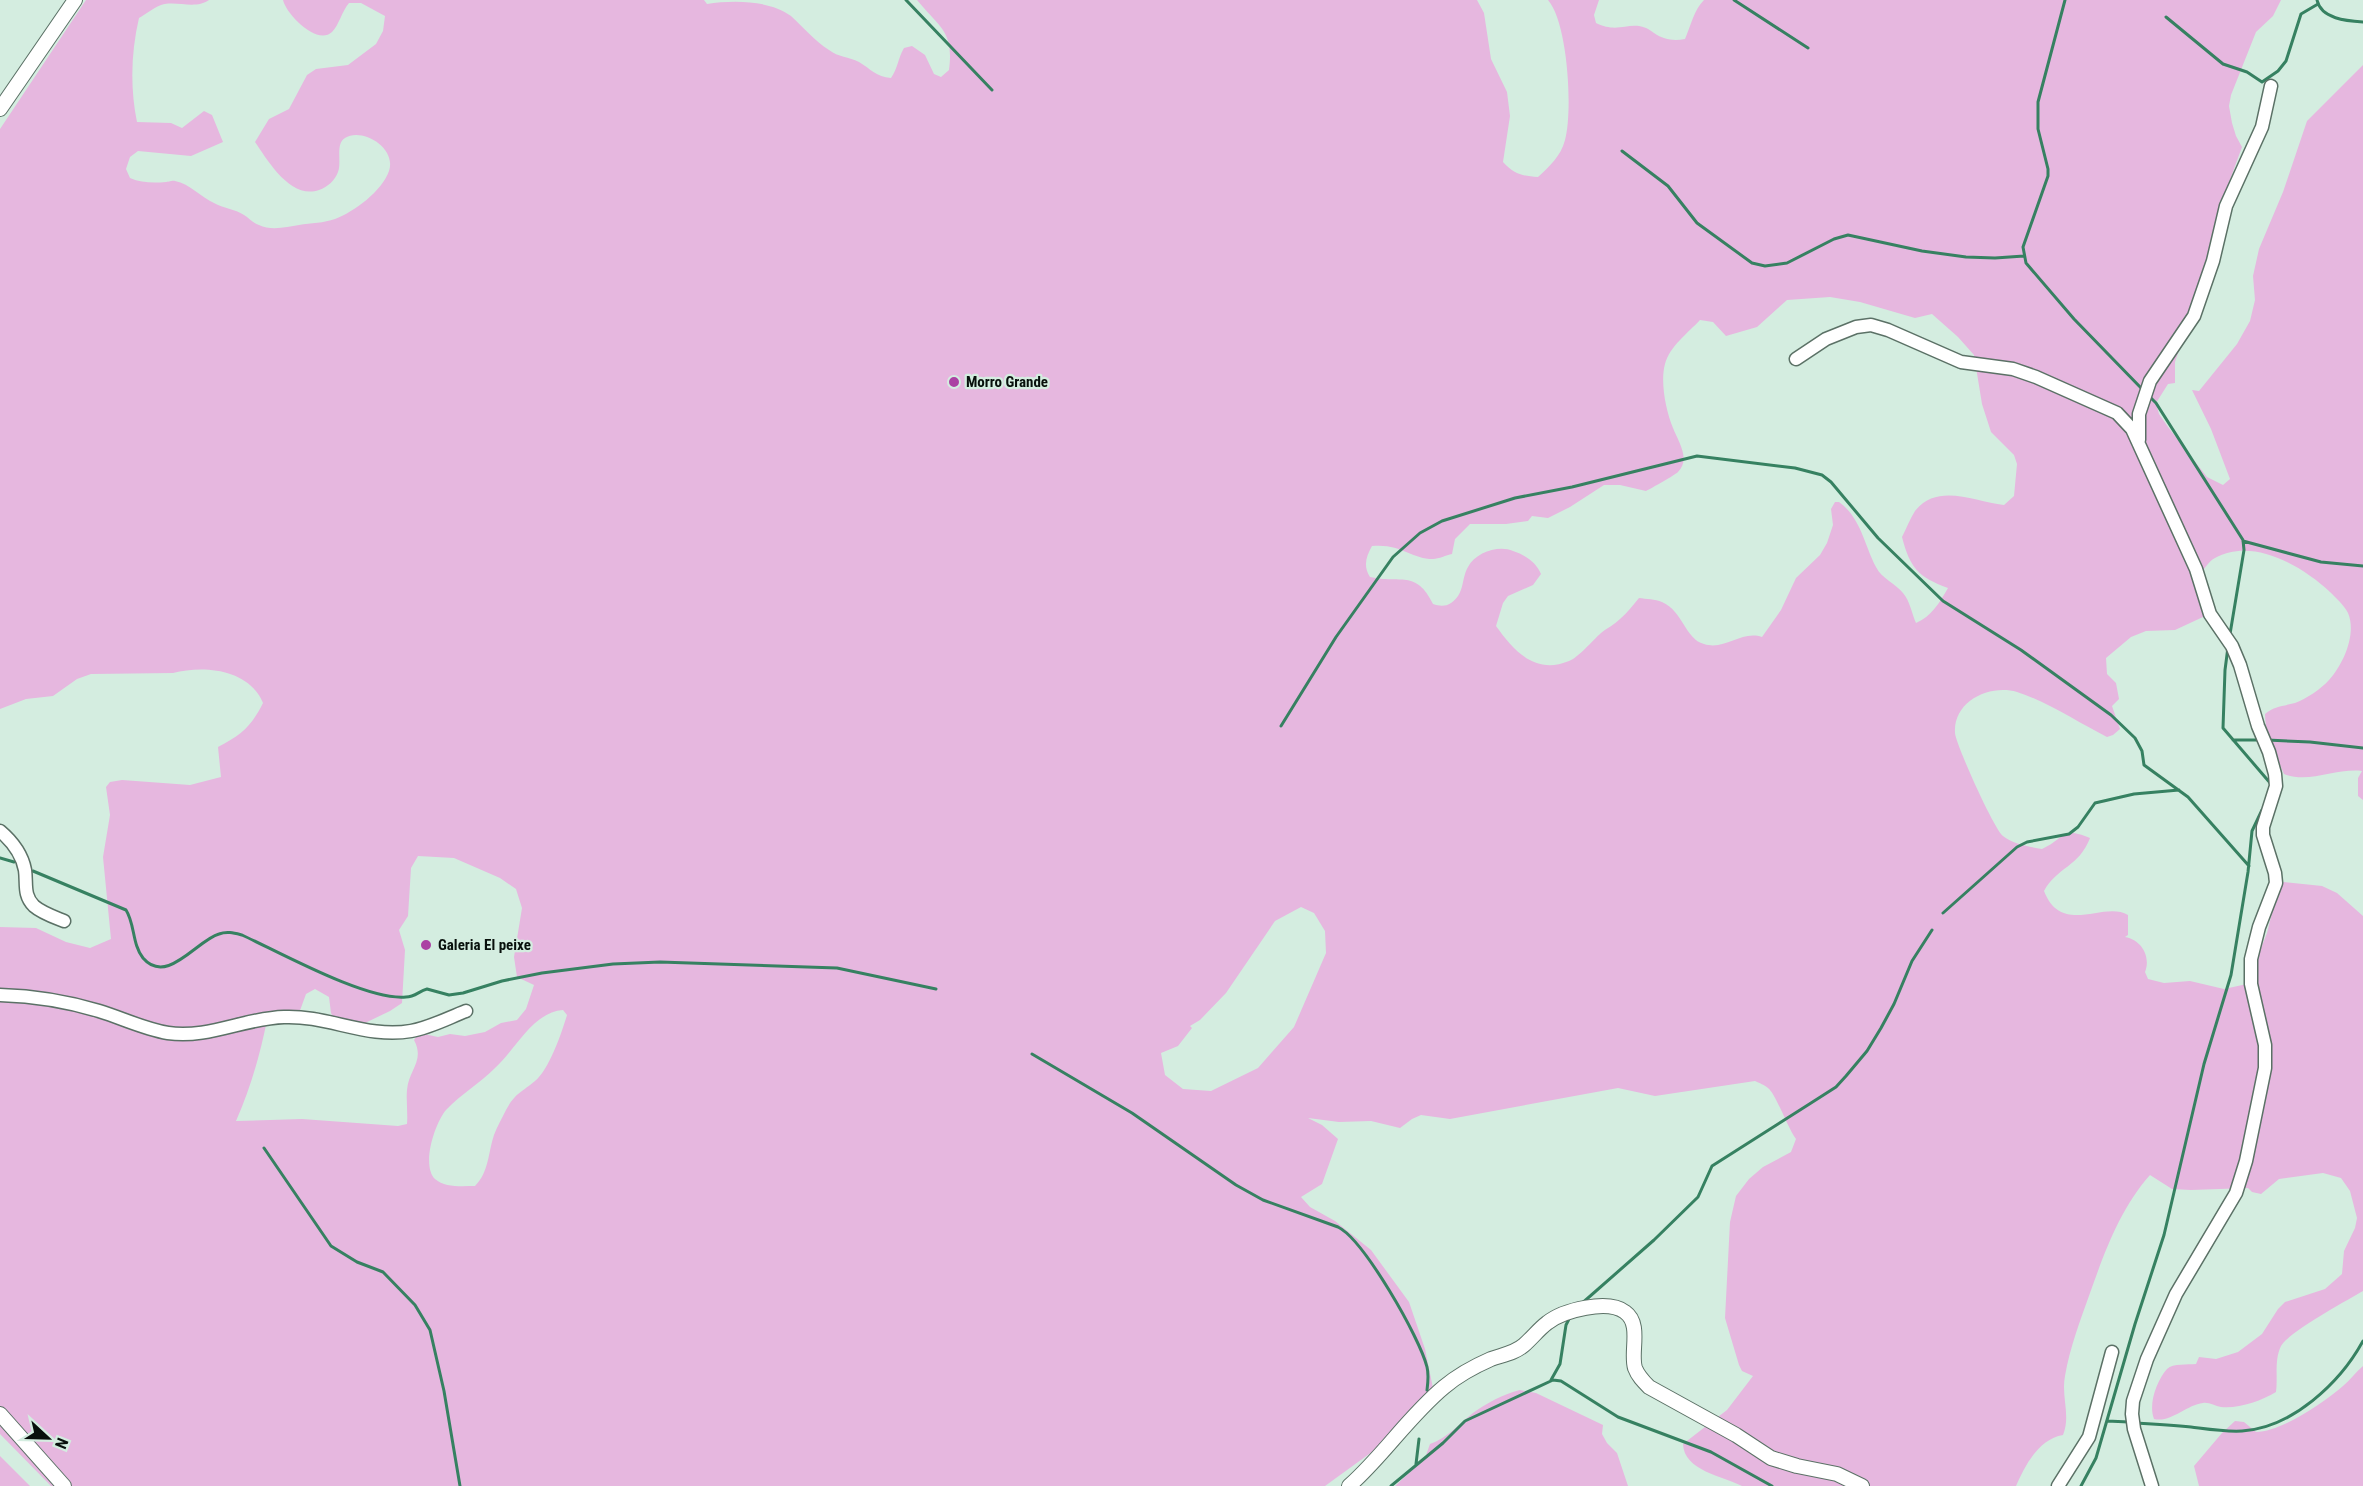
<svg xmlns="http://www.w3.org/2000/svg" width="2363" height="1486" viewBox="0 0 2363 1486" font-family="'Roboto Condensed',sans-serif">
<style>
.green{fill:#e6b7df;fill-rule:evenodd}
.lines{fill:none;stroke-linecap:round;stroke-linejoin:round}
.stream{stroke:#368161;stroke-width:3}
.minor-casing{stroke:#5b7166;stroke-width:15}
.tertiary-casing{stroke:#5b7166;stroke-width:16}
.minor{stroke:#fff;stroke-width:12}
.tertiary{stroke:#fff;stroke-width:14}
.poi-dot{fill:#ab41a3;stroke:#d4ede0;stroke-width:2}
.labels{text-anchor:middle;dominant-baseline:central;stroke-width:4.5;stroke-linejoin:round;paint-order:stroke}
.poi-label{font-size:15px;font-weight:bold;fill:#08100c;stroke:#d4ede0;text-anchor:start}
</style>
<rect width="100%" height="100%" fill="#d4ede0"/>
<!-- green -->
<path class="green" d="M86,0H209C195,10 176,0 161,5C153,8 146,14 139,18C131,52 130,88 137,122L171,123L182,128L204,111L212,115L223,142L191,156L138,151L130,157L126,169L130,178C141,183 154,183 166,182C167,182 173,180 175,181C190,184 201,197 214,203C223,208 235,209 244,215C249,218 253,223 259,225C271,231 287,227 299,225C311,223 324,223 335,219C354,212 382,191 389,171C397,147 361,127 345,138C335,144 342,162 338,172C335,180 328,187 319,190C291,200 268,161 255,142L269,119L289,109L307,75L316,69L348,65L376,44L383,31L385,16L361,3H349C342,11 339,25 332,32C317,46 286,14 283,0H704L707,4C733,0 769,0 791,16C803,27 815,41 829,50C838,57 849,57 859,62C871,69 876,77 891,78C898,68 898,58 904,48L912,46L925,55L934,74L941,77L949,70C954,31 940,28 917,0H1477L1484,13L1491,59L1507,92L1510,116L1503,162C1514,174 1522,176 1538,177C1549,167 1561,156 1565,140C1573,111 1568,23 1548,0H1599L1594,15L1596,23C1618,34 1629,21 1646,28C1649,29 1651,31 1654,33C1664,40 1674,41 1685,39C1691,25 1694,10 1704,0H2281L2273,16L2256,32L2231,95L2229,106L2232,123L2236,136L2242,147L2227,188L2204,276L2175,362V383L2168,384L2156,403L2159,414L2168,427L2207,477L2223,485L2230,479L2211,429L2192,390L2199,391L2237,344L2250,321L2255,300L2253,276L2259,249L2283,192L2307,121L2363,65V800L2358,796V778L2362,771C2336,768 2309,784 2284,774C2276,755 2265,735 2265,714C2274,706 2284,706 2295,703C2306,699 2321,689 2329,680C2343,665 2357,634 2348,613C2344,605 2336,598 2330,592C2302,566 2253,537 2215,558C2209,561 2206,567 2202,571L2205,603L2203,617L2175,630L2146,631L2131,637L2106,658L2107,674L2116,683L2119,699L2112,706L2120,729L2113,735L2107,737C2079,723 2046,701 2017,692C1990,684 1953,701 1955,733C1956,745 1994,829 2003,836C2013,844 2030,847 2042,849C2066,838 2061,826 2090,838C2079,867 2057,867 2044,891C2062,937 2104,900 2128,915V935L2125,937C2142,940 2151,957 2145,972L2148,979L2164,983L2190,981L2224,989L2247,984L2267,933L2278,889L2284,882L2322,886L2337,893L2363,916V1291C2346,1301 2290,1331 2281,1346C2274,1360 2278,1378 2276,1392C2261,1401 2238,1409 2221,1407C2215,1406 2209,1402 2203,1403C2186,1405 2171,1423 2154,1419C2148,1404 2157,1380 2167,1369C2173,1363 2188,1365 2196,1364L2199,1357L2216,1359L2238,1352L2262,1334L2278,1309L2285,1302L2325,1289L2342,1274L2344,1251L2355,1228L2357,1218L2350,1191L2341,1178L2323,1173L2279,1179L2261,1194L2252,1192L2248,1188L2191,1190L2172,1189L2150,1175C2120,1209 2105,1251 2090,1293C2080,1321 2070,1347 2065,1376C2061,1397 2071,1415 2063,1435C2039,1439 2025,1465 2016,1486H1742C1723,1476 1684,1471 1683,1444L1727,1410L1753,1376L1742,1371L1739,1365L1725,1318L1730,1222L1736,1196L1749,1179L1763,1167L1791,1152L1796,1139C1787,1127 1776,1094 1768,1088C1765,1085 1759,1083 1755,1081L1655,1096L1618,1088L1450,1119L1421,1115L1412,1119L1400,1128L1371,1121L1339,1122L1308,1118L1322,1125L1338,1139L1322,1184L1301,1197L1310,1207L1335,1221L1371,1250L1409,1302L1425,1349L1435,1398L1376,1449L1325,1486H51L0,1434V927L36,928L66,942L90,948L111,939L103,857L110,815L106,787L110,782L122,780L190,785L221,777L218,747C241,735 251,727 263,703C249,669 204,665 173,673L91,674L77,679L53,696L26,699L0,709V129ZM1830,297L1860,302L1915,318L1932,314L1958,337L1974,355L1982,404L1991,432L2014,455L2017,464L2014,496L2004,505C1975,502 1938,482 1915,511C1910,519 1906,529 1902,537C1910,568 1918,577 1948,588C1940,602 1931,617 1916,623C1912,614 1910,601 1903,593C1895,583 1882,579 1876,567C1864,544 1861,518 1839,502H1835L1831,509L1833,525L1827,543L1820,555L1796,578L1781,610L1762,637C1741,630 1725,651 1704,644C1685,639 1683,611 1662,602C1655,599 1646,599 1639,598C1633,605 1627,613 1620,619C1614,625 1607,628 1601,633C1593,640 1578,658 1569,661C1535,675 1514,651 1496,626L1503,603L1508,596L1533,585L1541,574C1536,562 1525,555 1513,551C1499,545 1476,552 1468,567C1461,579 1465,594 1451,603C1445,607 1439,606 1433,604C1416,569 1400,584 1370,577C1363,566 1366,557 1372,546C1400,543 1412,559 1433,559C1439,559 1446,555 1452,554L1455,539L1470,524H1506L1528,521L1532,516L1548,518L1570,507L1604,485H1620L1646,491C1652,488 1675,475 1678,472C1691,459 1678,441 1673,428C1666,411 1660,382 1665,364C1670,346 1688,333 1700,320L1713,322L1726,336L1757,327L1787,300ZM418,856L454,858L500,878L516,889L522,908L514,957L517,977L534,985L526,1009L517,1020L501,1023L485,1032L465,1036L450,1034L438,1037L419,1033L414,1040C425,1061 409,1069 407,1090C406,1101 408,1113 407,1124L398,1126L302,1119L236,1121C250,1090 260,1055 267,1020L275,1024L293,1022L298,1016L306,994L315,989L329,997L331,1013L335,1021L354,1026L365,1023L390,1011L402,1003L405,950L399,930L408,916L411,868ZM1301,907L1314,913L1325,931L1326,953L1294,1027L1258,1068L1211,1091L1183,1089L1165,1075L1161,1053L1178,1046L1192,1028L1190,1026L1200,1020L1226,993L1275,921ZM563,1010L567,1015C562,1032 549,1070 535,1081C522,1092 515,1093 506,1110C502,1118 497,1127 494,1135C488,1153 489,1172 475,1186C462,1186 445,1188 435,1179C421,1165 435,1123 446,1110C461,1094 480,1083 495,1068C516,1049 533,1012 563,1010Z
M2363,1366V1486H2199L2194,1466L2222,1433L2235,1421L2244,1422L2256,1432C2281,1432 2323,1403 2343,1386C2350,1380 2356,1372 2363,1366Z
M1520,1390L1536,1393L1603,1425L1602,1434L1607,1443L1617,1453L1628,1486H1395L1425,1458L1430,1444C1447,1438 1459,1424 1473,1413C1487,1403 1503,1394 1520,1390Z
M0,1456L30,1486H0Z"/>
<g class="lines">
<!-- stream -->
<path class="stream" d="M906,0L992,90
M1734,0L1808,48
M2065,0L2038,102V129L2048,169V176L2023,247L2026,263L2074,319L2143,390
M2317,0C2321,19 2347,21 2363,22
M2166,17L2223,64L2247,72L2262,82L2278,71L2286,61L2301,14L2318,4
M1622,151L1668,186L1697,223L1752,263L1765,266L1787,263L1834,239L1848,235L1922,251L1966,257L1995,258L2024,256
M2148,395L2156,403L2243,540L2244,550L2230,634
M2243,541L2321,562L2363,566
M2228,647L2225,670L2223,728L2271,784
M1281,726L1336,637L1393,557L1420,533L1442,521L1515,498L1572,487L1697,456L1795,468L1822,475L1831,482L1878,538L1943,601L2021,650L2111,715L2135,738L2142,751L2144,765L2188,797L2249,866
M2233,740H2261
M2267,740L2310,742L2363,748
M0,858L14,862
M33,871L126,910C135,924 132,944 143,958C167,986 197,940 219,934C227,931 234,933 242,935C281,953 367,1001 406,997C415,997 419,991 427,989L449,995L463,993L502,981L542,973L613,964L660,962L837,968L936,989
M1943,913L2017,847L2027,842L2069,834L2078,827L2095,803L2134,794L2179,790
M1032,1054L1132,1113L1236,1185L1263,1200L1338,1227C1364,1240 1420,1338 1427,1367C1429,1375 1428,1382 1427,1390
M264,1148L331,1246L357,1262L383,1272L415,1305L430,1330L444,1391L460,1486
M1580,1305L1654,1240L1698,1197L1712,1166L1811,1103L1836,1087L1846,1076L1867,1051L1881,1028L1894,1004L1912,961L1932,930
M1551,1380L1560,1364L1566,1325L1570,1317
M2107,1421L2129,1422
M2135,1423C2154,1424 2172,1425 2191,1427C2207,1429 2225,1432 2242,1431C2292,1428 2340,1383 2363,1341
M1416,1464L1419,1439
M1391,1486L1443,1443L1465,1421L1553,1380L1561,1381L1618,1417L1711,1452L1772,1486
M2081,1486L2096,1458L2135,1324L2164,1235L2204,1064L2231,975L2248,872L2252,831L2262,810"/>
<defs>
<path id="minor" d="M1796,359L1826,339L1856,327L1871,325L1888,330L1961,362L2013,369L2036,377L2117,413L2132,429L2196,569L2210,614L2232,646L2240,665L2258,726L2269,752L2275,774L2276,786L2263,827V835L2275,873L2276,883L2259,927L2251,959V984L2265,1045V1068L2246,1161L2236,1193L2176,1294L2147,1359L2133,1401L2132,1414L2134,1429L2152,1486
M2139,440V414L2150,381L2194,316L2213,261L2226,206L2262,127L2271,86
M0,831C13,842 22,854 25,870C27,884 23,895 34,906C42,913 54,917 64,921
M0,995C34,996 66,1001 99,1011C122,1018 144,1029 168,1033C208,1039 245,1018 284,1017C327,1015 368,1039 411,1031C429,1028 448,1018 466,1011
M2058,1486L2089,1437L2112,1352"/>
<path id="tertiary" d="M0,109L75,0
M0,1414L64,1486
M1349,1486C1383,1456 1409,1416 1444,1387C1457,1376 1475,1366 1491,1359C1502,1355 1515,1353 1524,1345C1532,1338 1539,1329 1547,1323C1563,1310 1608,1299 1625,1312C1642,1324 1630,1352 1635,1368C1638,1376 1643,1381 1649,1387L1736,1435L1771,1458L1797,1466L1837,1474L1862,1486"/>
</defs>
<!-- minor casing -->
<use href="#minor" class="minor-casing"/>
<!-- tertiary casing -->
<use href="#tertiary" class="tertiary-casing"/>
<!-- minor -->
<use href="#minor" class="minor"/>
<!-- tertiary -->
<use href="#tertiary" class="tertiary"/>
</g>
<!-- markers -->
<g class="poi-dot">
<circle cx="954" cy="382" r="6"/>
<circle cx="426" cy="945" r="6"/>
</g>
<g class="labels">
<!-- poi labels -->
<g class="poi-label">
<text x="966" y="382">Morro Grande</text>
<text x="438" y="945">Galeria El peixe</text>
</g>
</g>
<!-- north arrow -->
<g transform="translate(48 1438) rotate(112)" stroke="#d4ede0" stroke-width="4.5" paint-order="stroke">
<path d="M0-4.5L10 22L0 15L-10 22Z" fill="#08100c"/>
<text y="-9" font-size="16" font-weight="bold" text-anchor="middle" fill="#08100c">N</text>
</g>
</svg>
